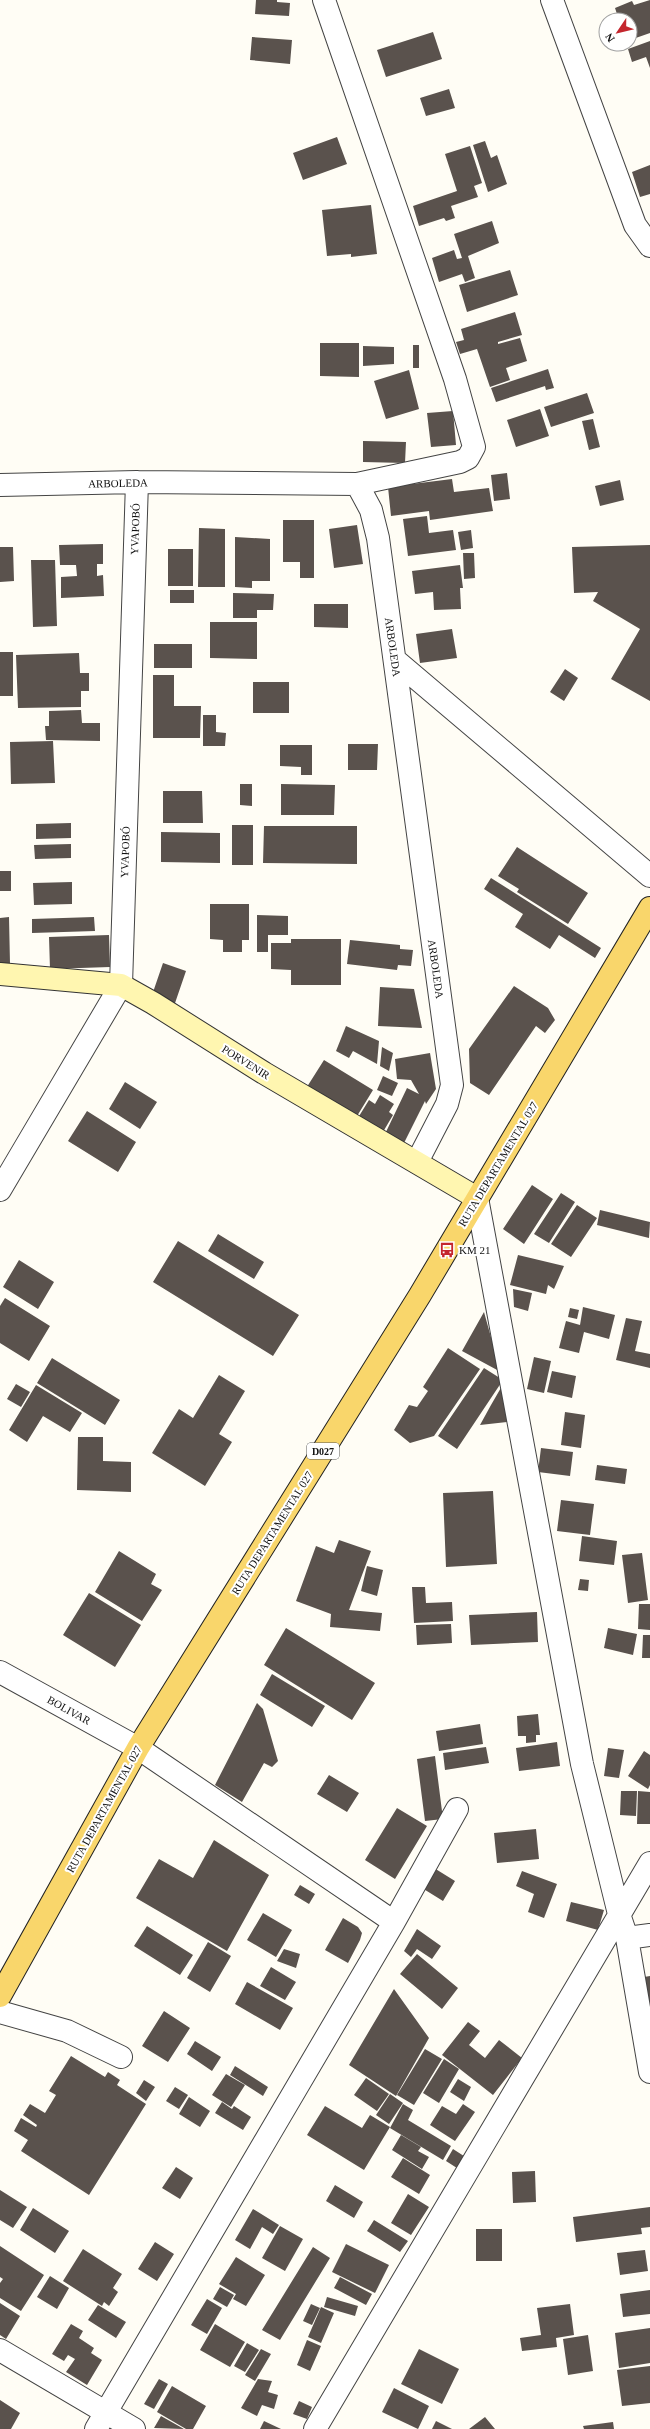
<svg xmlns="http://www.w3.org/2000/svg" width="650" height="2429" viewBox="0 0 650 2429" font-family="'Times New Roman',serif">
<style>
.building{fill:#5a524d}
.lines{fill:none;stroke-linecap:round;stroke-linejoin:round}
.street-casing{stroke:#444;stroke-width:24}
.secondary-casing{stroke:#333;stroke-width:24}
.primary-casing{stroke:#222;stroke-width:24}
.street{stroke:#fff;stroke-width:22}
.secondary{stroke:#fff6b0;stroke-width:22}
.primary{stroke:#f9d66b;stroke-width:22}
.labels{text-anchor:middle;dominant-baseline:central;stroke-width:4;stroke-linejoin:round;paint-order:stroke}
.shield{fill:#fff;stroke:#585858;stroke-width:1}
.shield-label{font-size:10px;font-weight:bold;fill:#111}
.street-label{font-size:11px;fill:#111;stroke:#fff}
.poi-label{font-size:11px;fill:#111;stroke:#fff;text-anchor:start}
</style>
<rect width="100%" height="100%" fill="#fffdf5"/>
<!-- building -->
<path class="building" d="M256,0H277V2L290,3L289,16L255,14Z
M650,0V33L630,40V20H619L615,8L632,1L634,5Z
M433,32L442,59L386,77L377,50Z
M252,37L292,40L290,64L250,60Z
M650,41V68L646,57L632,62L628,49Z
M449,89L455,108L426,116L420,98Z
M337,137L347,164L303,180L293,153Z
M485,141L491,158L497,155L507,184L488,192L473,145Z
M470,146L482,183L474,186L478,197L451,206L455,218L446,221L444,218L419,226L413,206L457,191L445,154Z
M650,165V194L640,197L632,172Z
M371,205L377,254L351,257V254L327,256L322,210Z
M492,221L499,243L468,256L475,278L465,282L462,274L439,282L432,258L454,250L457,259L462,258L454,234Z
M510,270L518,295L467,312L459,285Z
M515,312L522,335L498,342V344L520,338L527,361L506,368L510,380L490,387L477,349L460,354L456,342L464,340L461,329Z
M320,343H359V377L320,376Z
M413,345H419V368H413Z
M363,346L394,347V364L363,366Z
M548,369L554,388L546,390L545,386L496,402L491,388Z
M409,370L419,409L386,419L374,381Z
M587,393L594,413L551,427L544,407Z
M540,409L549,436L516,447L507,420Z
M453,411L456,445L431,447L427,413Z
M593,419L600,447L589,450L582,421Z
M363,441L406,442L405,463L363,462Z
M507,473L510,499L494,501L491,475Z
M452,479L454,492L489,488L493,511L430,520L429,511L391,516L388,487Z
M620,480L624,500L600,506L595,486Z
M427,516L429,533L453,530L456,550L408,556L403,519Z
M283,520H314V578H300V562H283Z
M357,525L363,564L334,568L329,529Z
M199,528L225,529V587H198Z
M471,530L473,548L461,550L458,532Z
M235,537L270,539V581H252V588L235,587Z
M103,544V564H97V576L103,575L104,596L61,598V577L77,576L76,565H60L59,545Z
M650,545V701L611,679L640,629L593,601L598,592L574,593L572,547Z
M0,547H13L14,581L0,582Z
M168,549H193V586H168Z
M463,553H474L475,578L464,579Z
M31,560H55L57,626L33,627Z
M460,565L463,588H460L461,609L434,610L433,592L415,594L412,571Z
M170,590H194V603H170Z
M233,593L274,594L273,610H257V618H233Z
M314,604H348V628L314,627Z
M210,622H257V659L210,658Z
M452,629L457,658L420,663L416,634Z
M154,644H192V668H154Z
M0,652H13V696H0Z
M79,653L80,673H89V691H81V707L18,708L16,655Z
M565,669L578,678L564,701L550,692Z
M153,675H174V706H201L200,738H153Z
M253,682H289V713H253Z
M81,710L82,723H100V741L46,740L45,726H49V711Z
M203,715H216V732L226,733L225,746H203Z
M53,741L55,783L11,784L10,742Z
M348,744H378L377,770H348Z
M280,745H312V775H301V767L280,766Z
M240,784H252V806L240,805Z
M281,784L335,785L334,815H281Z
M163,791H202L203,823H163Z
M71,823V838L36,839V824Z
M232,825H253V865H232Z
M264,826H357V864L263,863Z
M161,832L220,833V863L161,862Z
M71,844V858L35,859L34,845Z
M517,847L588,893L568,924L517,892L519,889L498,876Z
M0,871H11V891H0Z
M491,878L601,948L595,958L559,935L550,949L515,927L523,914L484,889Z
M72,882V904L34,905L33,883Z
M210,904H249V940H242V952H223V940L210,939Z
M257,915L288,916V935H268V952H257Z
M9,917L10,964H0V918Z
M94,917L95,931L32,933V919Z
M109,935L110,967L50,969L49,937Z
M291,939H341V985H291V970L271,969V943H291Z
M350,940L400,945V949L413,950L411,966L398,965L397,970L347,964Z
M163,963L186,971L174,1006L151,998Z
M514,986L548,1008L555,1020L545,1033L536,1026L489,1095L470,1083L469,1049Z
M380,987L414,989L422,1028L378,1026Z
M346,1026L379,1041L377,1064L353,1051L349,1058L336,1051Z
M382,1047L393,1053L389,1071L380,1066Z
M430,1053L436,1089L426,1104L425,1101L404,1143L385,1134L407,1088L419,1094L411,1080L397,1079L395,1059Z
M324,1060L373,1090L354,1121L305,1090Z
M383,1076L398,1083L392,1096L377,1090Z
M125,1082L157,1102L140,1129L109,1109Z
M380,1095L394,1104L389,1112L393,1115L380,1137L356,1121L369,1100L375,1104Z
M87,1111L136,1142L118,1172L68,1141Z
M532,1185L553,1199L524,1244L503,1229Z
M561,1193L575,1202L549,1243L534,1234Z
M577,1205L597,1218L571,1257L551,1244Z
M600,1210L650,1222L649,1238L597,1225Z
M218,1234L264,1262L254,1279L208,1251Z
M178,1241L299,1315L273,1356L153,1282Z
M518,1255L564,1266L554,1289L548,1285L546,1294L510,1285Z
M19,1260L54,1282L38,1309L3,1287Z
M513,1289L532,1293L528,1311L514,1307Z
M5,1298L50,1326L29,1361L0,1343V1306Z
M583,1307L615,1315L609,1339L584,1332L579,1353L559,1348L566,1321L580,1325Z
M570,1308L579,1310L577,1319L568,1317Z
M484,1312L492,1341L499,1371L462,1351Z
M626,1318L642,1321L635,1351L650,1354V1368L616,1360Z
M448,1348L480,1369L434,1436L410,1443L394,1430L409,1405L417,1407L428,1391L423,1387Z
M534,1357L551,1361L544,1393L527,1389Z
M52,1358L120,1400L105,1425L37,1383Z
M484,1368L503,1380L457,1449L438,1436Z
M552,1371L576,1376L572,1398L547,1392Z
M219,1375L245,1391L219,1434L232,1442L205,1486L152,1453L179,1409L193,1418Z
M16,1384L30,1392L21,1407L7,1399Z
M36,1385L82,1413L70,1432L43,1416L27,1442L9,1430Z
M502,1386L507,1422L480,1425L491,1405Z
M565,1412L585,1415L581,1448L561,1445Z
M78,1437H103V1461L131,1462V1492L77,1490Z
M541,1448L573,1452L570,1476L538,1472Z
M597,1465L627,1469L625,1484L595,1480Z
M493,1491L497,1564L446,1567L443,1493Z
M561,1500L594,1504L590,1535L557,1531Z
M582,1536L617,1541L614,1565L579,1561Z
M339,1540L371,1551L349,1610L382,1613L380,1631L330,1627L331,1614L296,1601L316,1546L334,1553Z
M119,1551L156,1574L151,1584L162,1590L142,1621L95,1592Z
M642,1553L648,1600L628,1603L622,1555Z
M367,1566L383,1570L377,1596L361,1591Z
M580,1579L589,1580L588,1591L578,1590Z
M412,1587H425L426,1603L452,1602L453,1621L414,1623Z
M89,1593L141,1625L115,1667L63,1635Z
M639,1604H650V1630L638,1629Z
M537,1612L538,1642L471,1645L469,1615Z
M451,1624L452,1643L417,1645L416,1625Z
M286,1628L375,1683L352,1720L264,1665Z
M608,1628L637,1634L633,1655L604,1648Z
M643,1635H650V1658H642Z
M272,1674L325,1706L312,1727L260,1695Z
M257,1703L263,1709L278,1761L272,1767L264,1763L242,1802L215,1785Z
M538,1714L540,1735H536V1742L526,1743V1736H518L517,1716Z
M480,1724L483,1744L439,1751L436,1731Z
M557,1742L560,1766L519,1771L516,1748Z
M486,1747L489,1763L445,1770L443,1753Z
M608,1748L624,1750L619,1778L604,1776Z
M644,1751L650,1755V1785L648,1789L628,1776Z
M435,1756L443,1819L425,1821L417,1759Z
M329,1775L359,1793L347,1812L317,1794Z
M621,1791H637L636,1816L620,1815Z
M638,1791L650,1792V1824H637Z
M397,1808L427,1826L395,1879L365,1860Z
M536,1829L539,1859L497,1863L494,1833Z
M214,1840L269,1875L227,1951L136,1898L159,1859L193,1878Z
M434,1868L455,1881L443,1901L422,1888Z
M522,1871L557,1884L544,1918L528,1912L534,1894L516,1886Z
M300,1885L315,1894L309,1904L294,1895Z
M571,1902L604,1910L598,1930L566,1921Z
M263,1913L292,1930L276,1957L247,1940Z
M343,1918L358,1927L362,1933L360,1940L348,1963L325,1950Z
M147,1926L193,1955L180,1975L134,1946Z
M417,1929L441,1946L432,1959L417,1949L411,1957L404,1951Z
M208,1942L231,1956L210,1992L187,1978Z
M284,1949L300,1954L296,1968L277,1961Z
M417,1954L458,1988L442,2009L400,1974Z
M271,1967L296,1982L285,2000L260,1986Z
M650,1976V2003H649L644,1977Z
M247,1982L293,2008L280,2030L235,2004Z
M394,1989L429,2038L396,2096L349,2065Z
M164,2011L190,2028L168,2062L142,2046Z
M468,2022L480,2031L469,2045L485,2058L499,2040L522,2058L493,2095L442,2055Z
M195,2041L221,2057L212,2071L187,2054Z
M425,2049L442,2059L414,2105L397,2095Z
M71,2056L105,2077L108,2072L120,2080L117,2085L146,2104L89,2195L21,2151L28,2140L14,2131L21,2118L36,2127L37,2125L23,2115L30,2104L45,2113L56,2095L49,2091Z
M444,2059L459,2069L439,2103L423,2093Z
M235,2066L268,2087L263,2096L230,2075Z
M226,2074L245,2085L231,2107L212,2095Z
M366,2078L389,2094L377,2111L354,2095Z
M458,2079L471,2087L464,2101L450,2092Z
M144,2080L155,2087L146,2101L136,2093Z
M175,2087L188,2095L179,2109L166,2101Z
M390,2094L403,2103L389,2124L376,2115Z
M189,2097L210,2111L200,2127L179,2114Z
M222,2102L232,2109L234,2106L251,2117L243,2130L215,2113Z
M403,2104L413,2110L408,2120L451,2146L443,2160L390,2128Z
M463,2104L475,2112L455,2141L430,2125L442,2106L456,2114Z
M325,2106L362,2128L370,2115L390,2127L364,2170L307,2135Z
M401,2135L421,2147L418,2151L429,2157L422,2169L392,2150Z
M453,2149L467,2158L460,2170L446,2161Z
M403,2158L430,2175L419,2194L391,2177Z
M176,2167L193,2178L180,2199L162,2188Z
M535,2171L536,2202L513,2203L512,2172Z
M335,2185L363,2202L354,2218L326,2201Z
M0,2190L27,2207L13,2228L0,2220Z
M408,2194L429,2207L411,2235L391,2223Z
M650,2207V2227L641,2228L642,2234L576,2242L573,2217Z
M33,2208L69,2231L55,2253L20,2230Z
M253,2209L279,2225L273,2234L262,2227L250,2249L235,2240Z
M374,2220L408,2241L400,2252L367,2231Z
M280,2226L303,2239L285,2271L262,2258Z
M476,2229H502V2261H476Z
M155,2242L174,2254L157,2281L138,2269Z
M346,2244L389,2265L375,2293L332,2272Z
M0,2246L44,2275L21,2311L0,2298V2283L3,2279L0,2277Z
M313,2247L330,2258L280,2340L262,2330Z
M83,2249L122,2274L113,2288L118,2292L109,2306L104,2302L102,2306L63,2281Z
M645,2250L648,2271L620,2275L617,2253Z
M236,2257L265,2275L246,2306L233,2299L236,2294L219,2284Z
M50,2276L69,2288L57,2309L37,2297Z
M340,2277L372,2294L366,2305L334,2288Z
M220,2287L234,2295L227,2307L213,2299Z
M650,2290V2314L623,2317L620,2294Z
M327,2297L358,2306L355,2316L324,2307Z
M207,2299L222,2308L207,2334L191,2325Z
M0,2303L20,2316L6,2339L0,2335Z
M311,2304L320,2308L312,2325L303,2321Z
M570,2304L574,2335L556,2338L557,2347L522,2351L520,2338L541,2335L537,2308Z
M98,2305L126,2322L116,2338L88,2320Z
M321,2307L334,2313L321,2343L308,2337Z
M71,2324L83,2331L79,2338L94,2348L91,2353L102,2360L87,2385L66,2372L75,2359L68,2355L64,2361L52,2354Z
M215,2324L245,2342L230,2367L200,2350Z
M650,2328V2363L619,2368L615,2333Z
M588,2335L593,2371L568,2375L563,2339Z
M307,2340L321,2346L310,2371L297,2365Z
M247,2343L259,2350L245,2372L234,2366Z
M261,2349L271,2354L255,2381L245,2375Z
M419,2349L459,2369L442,2404L401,2384Z
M650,2366V2403L622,2406L617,2370Z
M159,2379L168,2384L154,2409L144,2404Z
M258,2379L272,2381L268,2392L278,2395L274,2409L262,2405L257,2416L241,2408Z
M172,2386L206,2406L193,2429H186L157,2412Z
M394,2388L429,2406L418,2429L382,2412Z
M0,2400L20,2413L11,2429H0Z
M299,2401L312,2407L307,2419L293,2414Z
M161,2416L184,2429L154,2428Z
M485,2417L495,2429H469Z
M264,2421L281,2429H260Z
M436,2421L452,2429H432Z
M613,2422L614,2429H584L583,2426Z"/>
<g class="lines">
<defs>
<path id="street" d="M324,0L455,379L474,447L468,458L460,462L357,484
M552,0L635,225L650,246
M0,485L137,482L357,484L371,510L378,538L452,1085L447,1104L417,1162
M395,660L650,876
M0,1190L121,985L137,482
M477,1198L582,1764L619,1914L627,1938L650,2072
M0,1672L138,1748L394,1922
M627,1938L650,1935
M0,2012L67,2031L121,2057
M0,2350L134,2429
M96,2429L394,1922L457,1809
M315,2429L650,1863"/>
<path id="secondary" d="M0,974L121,985L153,1003L264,1073L477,1198"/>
<path id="primary" d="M0,1996L138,1748L420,1295L650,908"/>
</defs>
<!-- street casing -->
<use href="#street" class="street-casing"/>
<!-- secondary casing -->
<use href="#secondary" class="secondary-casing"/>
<!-- primary casing -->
<use href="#primary" class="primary-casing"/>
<!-- street -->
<use href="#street" class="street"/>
<!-- secondary -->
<use href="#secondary" class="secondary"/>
<!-- primary -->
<use href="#primary" class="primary"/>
</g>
<!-- icons -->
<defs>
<symbol id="bus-bare" viewBox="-9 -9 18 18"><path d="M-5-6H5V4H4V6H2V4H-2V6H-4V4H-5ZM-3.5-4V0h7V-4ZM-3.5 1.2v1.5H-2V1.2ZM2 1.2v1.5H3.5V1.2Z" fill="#c4262e" stroke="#fff" stroke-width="2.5" paint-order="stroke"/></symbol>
</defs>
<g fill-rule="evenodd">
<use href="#bus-bare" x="436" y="1239" width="22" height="22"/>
</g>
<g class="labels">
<!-- shield labels -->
<rect class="shield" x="307" y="1443" width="32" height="16" rx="3"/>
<g class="shield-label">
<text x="323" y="1451">D027</text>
</g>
<!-- street labels -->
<g class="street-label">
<text transform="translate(118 483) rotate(-1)">ARBOLEDA</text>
<text transform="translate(135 529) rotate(-88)">YVAPOBÓ</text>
<text transform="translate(393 647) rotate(82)">ARBOLEDA</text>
<text transform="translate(125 852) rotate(-88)">YVAPOBÓ</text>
<text transform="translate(436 969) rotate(82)">ARBOLEDA</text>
<text transform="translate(246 1062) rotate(32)">PORVENIR</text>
<text transform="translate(498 1164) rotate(-59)">RUTA DEPARTAMENTAL 027</text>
<text transform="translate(272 1533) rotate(-58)">RUTA DEPARTAMENTAL 027</text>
<text transform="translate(69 1710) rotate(29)">BOLIVAR</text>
<text transform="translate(104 1809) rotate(-61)">RUTA DEPARTAMENTAL 027</text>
</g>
<!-- poi labels -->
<g class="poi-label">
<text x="459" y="1250">KM 21</text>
</g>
</g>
<!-- north arrow -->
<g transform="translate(618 32) rotate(235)"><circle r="19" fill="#ffffff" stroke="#a0a0a0"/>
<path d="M0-3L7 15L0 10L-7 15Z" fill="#c4262e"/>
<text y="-6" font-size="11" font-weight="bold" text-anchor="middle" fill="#111111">N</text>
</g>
</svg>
